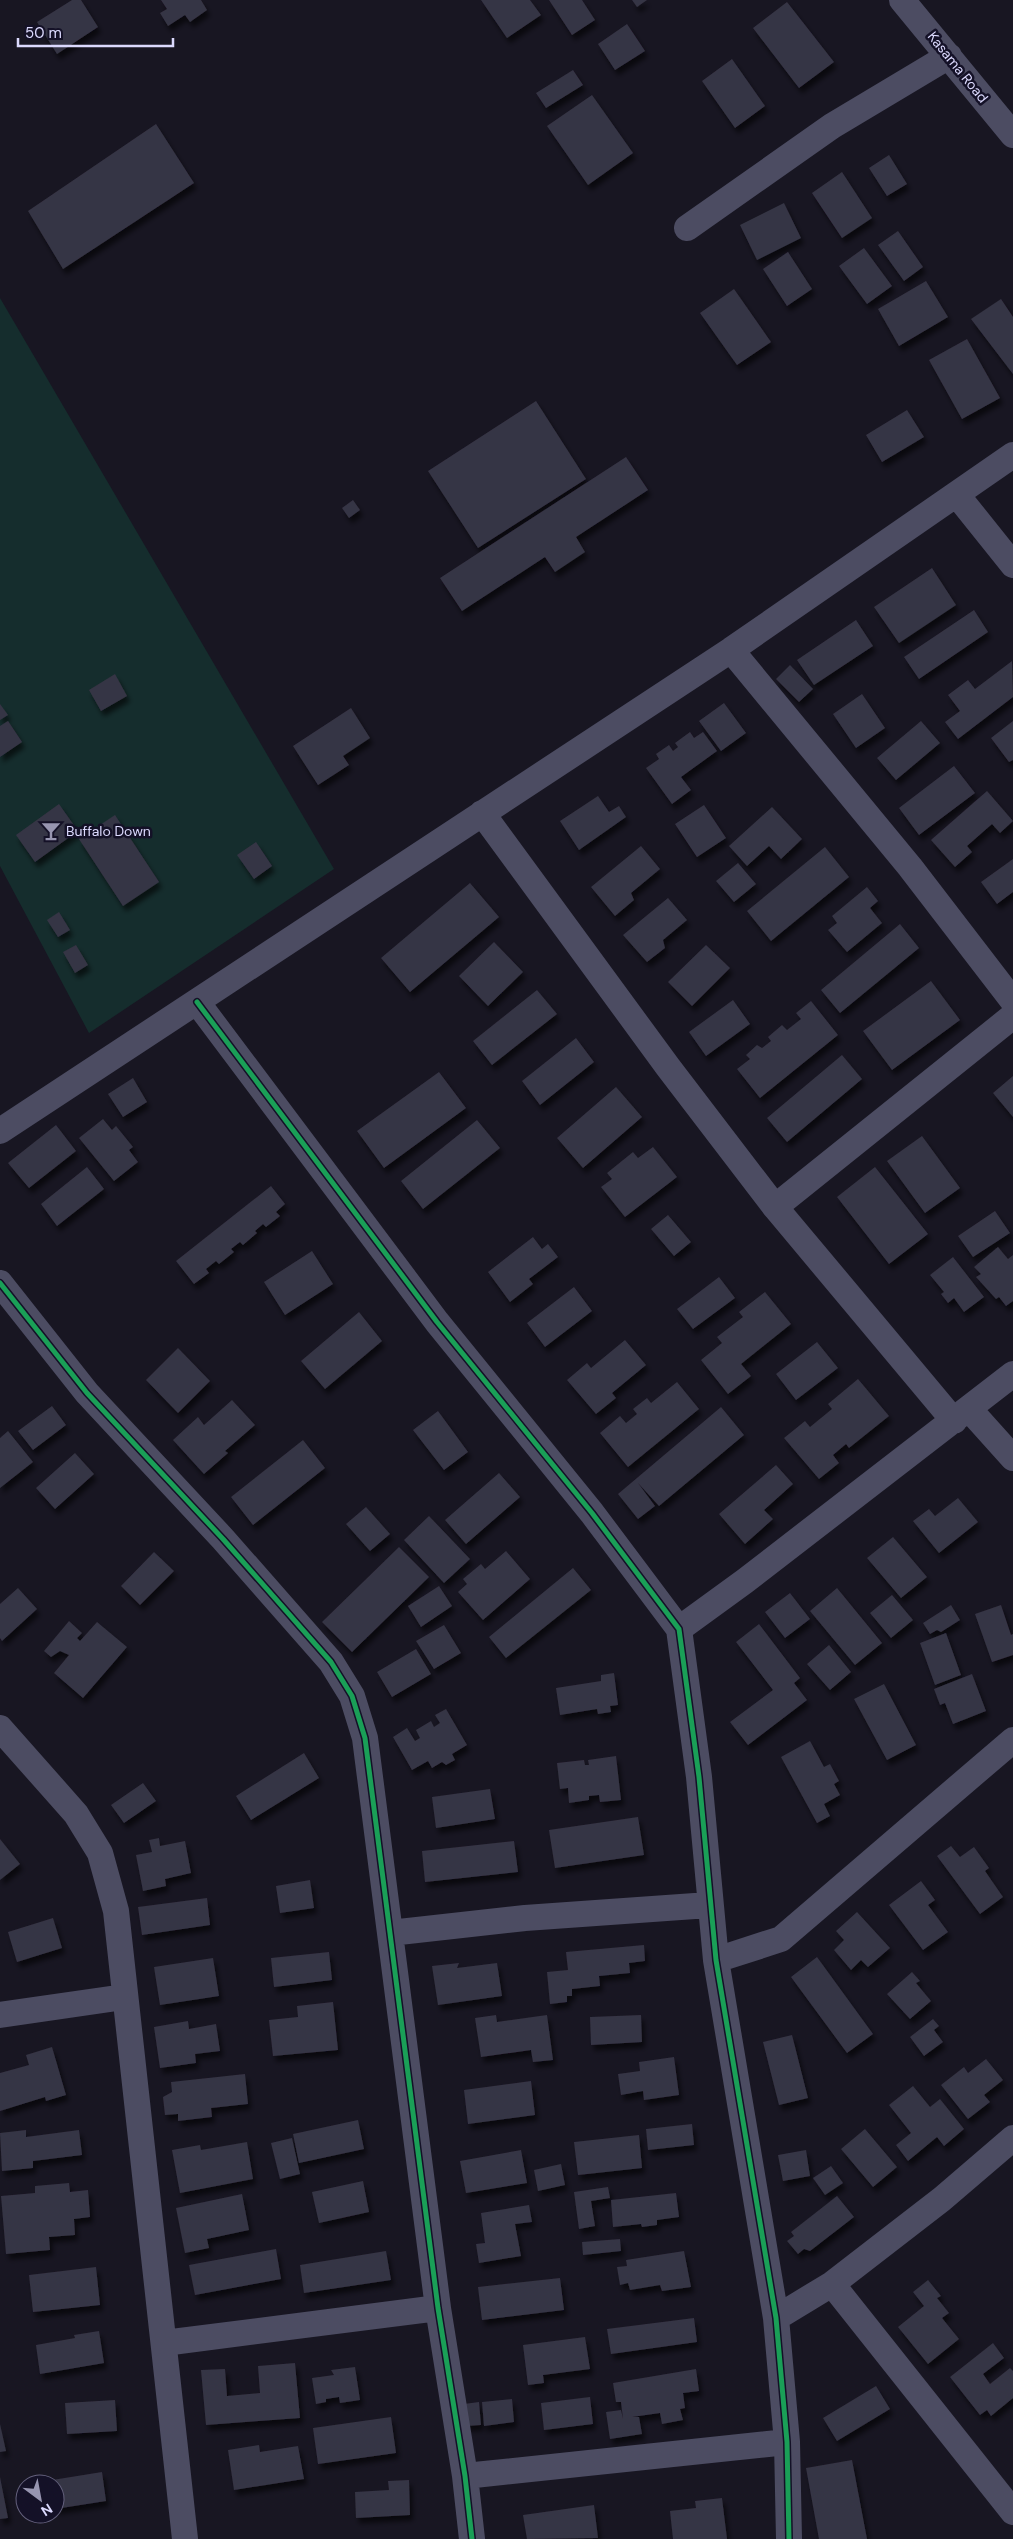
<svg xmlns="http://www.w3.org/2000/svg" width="1013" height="2539" viewBox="0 0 1013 2539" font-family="'DM Sans',sans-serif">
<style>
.green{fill:#152d2d}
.building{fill:#363444;filter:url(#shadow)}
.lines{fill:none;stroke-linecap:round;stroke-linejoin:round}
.minor{stroke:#4c4c62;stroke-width:26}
.cycleway-casing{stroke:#141127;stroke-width:8}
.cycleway{stroke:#1a9f57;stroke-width:5}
.labels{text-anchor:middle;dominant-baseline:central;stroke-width:5;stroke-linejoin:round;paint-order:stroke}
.street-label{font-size:14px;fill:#dbd9fd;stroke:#141127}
.poi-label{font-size:14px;fill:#dbd9fd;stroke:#141127;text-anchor:start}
</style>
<defs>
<filter id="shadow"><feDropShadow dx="3" dy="5.5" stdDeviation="2.5" flood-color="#0009"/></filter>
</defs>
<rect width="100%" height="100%" fill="#181622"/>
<!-- green -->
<path class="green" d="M0,298L334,869L89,1033L0,866Z"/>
<!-- building -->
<path class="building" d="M72,0H81L98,27L57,54L37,22Z
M161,0H201L207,10L190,22L185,15L168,26L160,13L167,9Z
M481,0H530L541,15L507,38Z
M549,0H582L595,20L572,35Z
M632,0H647L637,7Z
M787,2L834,62L799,88L753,28Z
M627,24L645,51L615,70L598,44Z
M732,59L765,106L735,128L702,81Z
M573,70L583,85L546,108L536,93Z
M592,95L633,153L588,185L547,126Z
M156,124L194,183L63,269L28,211Z
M889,155L907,184L887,196L869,168Z
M842,172L872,218L842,238L812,193Z
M784,203L801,238L757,260L740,225Z
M898,231L923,267L904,281L878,245Z
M864,248L892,286L867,304L839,266Z
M788,252L812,289L787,306L763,269Z
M926,281L948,317L899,346L878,309Z
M734,289L771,342L737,365L700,313Z
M1001,299L1013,317V374L971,319Z
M967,339L1000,398L962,419L929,360Z
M536,401L586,479L478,548L428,471Z
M907,410L924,437L882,462L866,435Z
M626,457L648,490L576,537L585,552L555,572L545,557L462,611L440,578Z
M353,500L360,510L349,518L342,508Z
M932,568L956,605L899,643L874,607Z
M974,610L988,632L919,679L904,657Z
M856,620L873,646L814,685L797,660Z
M1012,661L1013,697L958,739L945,722L960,711L948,695L968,680L975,689Z
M790,665L813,689L799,702L776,679Z
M115,674L127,696L101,711L89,690Z
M862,694L885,728L856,748L833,714Z
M724,703L746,733L721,751L699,721Z
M0,704L8,715L0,720Z
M351,708L370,738L343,756L349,765L318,785L293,746Z
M8,721L22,742L0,757V726Z
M921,721L940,743L896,780L877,758Z
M1013,721V760L1009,762L991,738Z
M690,732L694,738L703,732L717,751L681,777L691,790L672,804L646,768L659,759L656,754L669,745L673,751L678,747L675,743Z
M954,766L975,793L919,835L899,808Z
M987,791L1013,821L1000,833L992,824L967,846L972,852L955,867L931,840Z
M598,796L609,812L619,806L626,817L579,850L560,821Z
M59,804L78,831L35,862L16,835Z
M704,805L726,838L697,857L675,824Z
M772,807L802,839L781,859L769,846L747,866L729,846Z
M115,815L159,882L123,906L79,839Z
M256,842L272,866L254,879L237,855Z
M641,846L660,869L631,893L634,900L615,916L591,887Z
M825,847L849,877L771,941L747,911Z
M1013,859V892L997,904L981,882Z
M738,863L756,884L734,902L716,881Z
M470,883L499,917L410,992L381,958Z
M867,887L878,901L870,908L882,923L847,952L828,930L837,923L832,916Z
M668,898L687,920L663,940L665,948L647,962L623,935Z
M59,912L70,930L58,937L47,920Z
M900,924L919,948L840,1013L821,990Z
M494,942L523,972L488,1006L459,976Z
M76,945L88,965L75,973L63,952Z
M706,945L730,968L692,1006L668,982Z
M931,981L960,1020L892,1070L863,1031Z
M537,990L557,1014L492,1065L473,1041Z
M733,1000L750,1024L706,1056L689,1032Z
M811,1001L838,1035L760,1098L737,1069L750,1059L746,1055L757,1045L762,1048L771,1041L768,1037L782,1025L787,1030L801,1019L796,1013Z
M576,1038L594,1062L540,1105L522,1081Z
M842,1055L862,1079L787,1142L767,1118Z
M439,1072L466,1108L384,1168L357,1131Z
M1013,1076V1117L993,1093Z
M133,1078L147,1102L123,1117L108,1094Z
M616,1087L642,1117L583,1168L557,1138Z
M103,1119L112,1130L116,1126L133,1147L129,1150L138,1162L114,1181L79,1138Z
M477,1120L500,1148L423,1209L401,1181Z
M56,1125L76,1151L29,1188L8,1163Z
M922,1136L960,1188L925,1213L887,1161Z
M653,1147L677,1177L625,1217L601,1187L612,1179L607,1173L633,1152L638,1158Z
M87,1167L104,1189L57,1226L41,1204Z
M875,1167L928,1234L889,1264L837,1197Z
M271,1186L285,1204L276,1212L280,1216L266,1227L263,1224L255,1231L257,1233L243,1245L240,1242L231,1249L234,1252L219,1264L216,1261L206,1269L209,1273L194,1284L176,1261Z
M995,1211L1010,1233L973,1257L958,1236Z
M668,1215L691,1242L674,1256L651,1229Z
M533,1237L542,1249L548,1244L558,1257L529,1279L533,1284L510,1302L488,1272Z
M998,1247L1008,1259L1013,1255V1301L1006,1306L999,1297L996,1299L976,1277L981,1274L974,1267Z
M312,1251L333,1284L285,1315L264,1282Z
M953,1257L984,1297L964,1312L954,1298L948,1303L941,1294L944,1292L930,1275Z
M719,1277L735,1298L693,1329L677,1309Z
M574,1287L592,1311L545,1347L527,1323Z
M765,1292L791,1324L741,1364L751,1376L728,1394L701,1360L722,1343L717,1337L743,1317L739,1312Z
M359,1312L382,1341L325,1389L301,1361Z
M625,1340L646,1365L612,1393L616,1398L596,1414L567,1380L587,1363L591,1368Z
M817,1342L838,1368L796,1400L776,1374Z
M178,1348L210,1381L178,1413L146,1380Z
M858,1379L889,1416L849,1448L846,1444L833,1455L839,1463L819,1479L784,1438L805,1421L810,1427L832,1409L828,1404Z
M677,1382L699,1409L628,1467L600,1433L620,1416L626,1423L637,1414L633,1409L647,1398L651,1403Z
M232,1400L255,1425L225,1451L228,1453L204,1474L173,1440L198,1417L204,1425Z
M52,1406L66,1425L33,1450L18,1431Z
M721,1407L744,1435L659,1506L638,1483L655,1506L638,1519L618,1494Z
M438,1411L468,1452L444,1470L413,1430Z
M8,1431L33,1462L0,1488V1438Z
M303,1440L325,1468L253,1525L231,1497Z
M75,1453L94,1474L55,1509L36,1488Z
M776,1465L793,1484L764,1510L773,1519L745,1544L719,1514Z
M499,1473L520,1497L466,1544L445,1520Z
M958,1498L978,1522L939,1553L913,1521L929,1509L935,1516Z
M366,1507L390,1534L370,1551L346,1524Z
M429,1516L470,1559L444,1583L404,1540Z
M893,1537L927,1577L901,1598L867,1558Z
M399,1547L429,1577L352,1652L322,1622Z
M506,1551L530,1579L483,1620L458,1592L467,1584L463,1579L481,1564L485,1569Z
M154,1552L174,1571L140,1605L121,1586Z
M573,1568L591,1590L506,1658L489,1637Z
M439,1586L452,1606L421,1627L408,1606Z
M18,1588L37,1609L2,1641L0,1638V1604Z
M837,1588L882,1643L855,1665L810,1611Z
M790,1593L810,1619L785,1638L765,1612Z
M892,1595L913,1620L891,1638L870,1613Z
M951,1605L960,1620L941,1632L937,1630L930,1634L923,1623Z
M1001,1605L1011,1635L1013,1634V1655L992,1662L975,1614Z
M69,1621L82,1633L77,1638L80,1641L97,1622L127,1647L83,1698L54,1673L69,1655L60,1651L51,1657L44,1651Z
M759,1624L800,1678L794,1683L807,1700L748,1745L730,1722L773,1690L736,1642Z
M444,1625L461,1653L434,1669L416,1641Z
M946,1633L961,1675L935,1685L920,1643Z
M829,1645L851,1672L830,1690L807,1664Z
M416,1649L431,1674L392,1697L377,1672Z
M614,1673L618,1705L610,1706L611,1712L598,1714L597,1709L560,1715L556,1688L601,1681V1675Z
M972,1674L986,1711L953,1724L945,1703L940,1705L934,1689Z
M884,1684L916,1745L887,1760L854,1699Z
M446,1709L467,1745L452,1754L455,1760L446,1765L442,1762L432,1768L428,1761L412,1770L393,1737L407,1728L415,1741L420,1738L416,1730L431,1721L434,1727L440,1723L435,1715Z
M810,1741L824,1767L830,1764L839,1781L834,1784L840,1795L824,1804L830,1816L817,1823L781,1757Z
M304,1753L319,1778L251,1820L236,1796Z
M616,1756L621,1800L600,1802L599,1795L589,1796V1800L569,1803L568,1788L560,1789L557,1763L584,1760L585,1765H589L588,1760Z
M143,1783L156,1801L124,1823L111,1805Z
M490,1789L495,1819L436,1828L432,1797Z
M638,1817L644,1855L555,1868L549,1830Z
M159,1838L160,1846L185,1841L191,1873L165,1879L166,1886L143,1891L136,1855L152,1852L149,1840Z
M0,1839L20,1864L0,1880Z
M514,1841L518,1872L425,1882L422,1851Z
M951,1846L960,1857L974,1847L989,1868L985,1871L1003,1897L980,1914L937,1856Z
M310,1880L314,1908L280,1913L276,1886Z
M921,1881L935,1900L928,1905L948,1932L923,1950L889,1905Z
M207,1898L210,1925L142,1935L138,1907Z
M857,1912L890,1948L868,1967L861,1960L851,1970L834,1950L844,1940L836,1931Z
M53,1918L62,1948L17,1962L8,1932Z
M644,1945L645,1961L629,1963L630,1973L599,1976L600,1986L572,1989V1996H567V2002L550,2004L547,1972L568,1970L566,1952Z
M329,1952L332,1980L274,1987L271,1958Z
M817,1957L873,2034L847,2053L791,1977Z
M213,1958L219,1996L160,2005L154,1967Z
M459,1963L457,1968L497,1963L502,1996L438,2005L432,1966Z
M912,1972L920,1981L916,1983L931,2001L910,2019L887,1994Z
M333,2002L338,2050L273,2056L269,2020L298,2017L297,2006Z
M496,2015L497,2022L547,2015L553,2060L533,2062L531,2050L481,2057L475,2018Z
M641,2015L642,2042L591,2045L590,2017Z
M933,2019L939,2026L934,2030L943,2042L924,2056L910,2037Z
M188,2021L189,2029L216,2024L220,2051L195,2054L196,2063L160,2068L154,2027Z
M792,2035L808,2098L779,2105L763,2042Z
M52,2047L66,2095L46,2101L45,2097L0,2111V2073L29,2065L26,2055Z
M674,2057L679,2095L644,2100L643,2091L621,2095L618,2074L640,2071L639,2062Z
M986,2059L1003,2080L984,2095L990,2102L968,2119L941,2085L964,2067L968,2073Z
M245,2074L248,2104L211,2108L212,2117L178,2121V2114L165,2115L163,2097L172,2092L171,2082Z
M531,2081L535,2115L468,2124L464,2090Z
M913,2086L930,2107L940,2099L964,2129L944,2146L937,2137L908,2161L896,2145L911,2133L889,2105Z
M358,2120L364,2149L299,2163L293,2134Z
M692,2124L694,2145L648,2150L646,2129Z
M865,2129L897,2167L873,2187L841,2149Z
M26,2130V2137L79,2130L82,2155L33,2161V2168L2,2171L0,2133Z
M639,2135L642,2168L578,2175L574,2142Z
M292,2138L300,2174L280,2179L271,2143Z
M247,2142L253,2179L180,2193L172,2150L200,2145L201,2150Z
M521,2150L527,2183L466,2193L460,2161Z
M806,2150L810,2176L783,2181L778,2155Z
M561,2164L565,2185L538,2191L534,2170Z
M831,2166L843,2183L825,2195L813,2178Z
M363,2181L369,2212L319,2223L312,2192Z
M69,2183L70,2192L88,2190L90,2217L74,2219L75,2235L49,2237L50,2250L6,2254L1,2196L35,2193V2186Z
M608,2187L610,2198L591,2201L595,2226L579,2229L574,2192Z
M676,2193L679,2217L657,2220V2225L642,2227L641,2224L613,2227L611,2200Z
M242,2194L249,2230L207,2239L209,2248L185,2253L176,2208Z
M837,2196L854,2217L810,2251L804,2249L798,2254L787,2241L794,2236L791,2232Z
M529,2205L532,2222L515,2224L521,2256L479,2263L476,2244L485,2243L481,2213Z
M620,2239L621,2251L583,2255L582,2242Z
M276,2249L281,2279L195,2295L189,2265Z
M386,2251L391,2280L304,2293L300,2265Z
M684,2251L691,2287L662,2291L660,2285L630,2290L628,2283L620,2285L617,2267L627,2266L626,2260Z
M96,2267L100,2305L33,2312L29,2275Z
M560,2278L564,2310L482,2320L478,2287Z
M928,2280L941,2296L937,2298L949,2313L942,2318L959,2339L928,2364L898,2327L924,2306L913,2292Z
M694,2318L697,2342L611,2354L607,2329Z
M99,2331L104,2363L40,2374L36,2345L75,2338L74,2335Z
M585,2337L590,2369L543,2375L544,2383L528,2385L523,2345Z
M993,2343L1004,2358L983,2374L990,2384L1010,2368L1013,2371V2398L991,2416L987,2410L980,2415L950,2377Z
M295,2363L300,2418L206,2425L201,2370L225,2369L227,2396L260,2393L258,2366Z
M355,2367L360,2400L340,2403L339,2397L326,2399V2402L316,2404L312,2378L334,2375L331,2370Z
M696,2369L699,2391L683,2393L685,2408L680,2409L683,2420L662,2424L660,2413L632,2417H639L642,2434L610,2439L606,2412L621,2410L623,2419L621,2402H616L613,2383Z
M876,2386L890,2409L837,2441L823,2418Z
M590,2397L593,2424L544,2430L541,2403Z
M512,2399L514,2422L484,2426L482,2402Z
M115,2400L117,2431L67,2434L65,2403Z
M479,2402L481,2425L466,2426L464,2404Z
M391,2417L396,2453L318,2464L313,2428Z
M0,2424L6,2451L0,2452Z
M259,2445L260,2452L298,2446L304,2479L234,2490L228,2450Z
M852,2460L867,2539H819L806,2468Z
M102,2472L106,2501L55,2509V2484H47L46,2481Z
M0,2477L8,2518L0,2519Z
M409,2480L410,2515L356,2518L355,2492L389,2490L388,2481Z
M722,2498L727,2539H673L670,2511L696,2508L695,2501Z
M594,2505L598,2538L527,2539L523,2515Z"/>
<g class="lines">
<!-- minor -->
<path class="minor" d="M902,0L1013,135
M687,228L832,126L949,56
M957,495L1013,565
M731,650L910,867L1013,1001
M482,813L668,1067L775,1207L954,1421
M197,1002L437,1322L592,1513L679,1629L699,1777L716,1960L776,2318L787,2442L789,2539
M0,1131L731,650L1013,455
M775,1207L1013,1016
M0,1283L87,1393L223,1539L331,1662L352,1696L365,1738L438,2308L465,2476L472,2539
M969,1409L1013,1458
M679,1629L745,1581L1013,1374
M0,1728L76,1814L100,1853L116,1911L185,2539
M390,1933L525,1918L709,1905
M716,1960L781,1939L1013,1740
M0,2015L124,1997
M832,2284L942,2199L1013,2138
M776,2318L832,2284L1013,2512
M164,2343L438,2308
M465,2476L787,2442"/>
<defs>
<path id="cycleway" d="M197,1002L437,1322L592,1513L679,1629L699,1777L716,1960L776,2318L787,2442L789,2539
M0,1283L87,1393L223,1539L331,1662L352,1696L365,1738L438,2308L465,2476L472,2539"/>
</defs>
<!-- cycleway casing -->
<use href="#cycleway" class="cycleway-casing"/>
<!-- cycleway -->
<use href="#cycleway" class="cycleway"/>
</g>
<!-- icons -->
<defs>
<symbol id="bar-bare" viewBox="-9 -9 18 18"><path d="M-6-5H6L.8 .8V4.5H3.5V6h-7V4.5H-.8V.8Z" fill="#9795b0" stroke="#141127" stroke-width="2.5" paint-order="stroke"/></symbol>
</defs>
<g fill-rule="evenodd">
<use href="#bar-bare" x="37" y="817" width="28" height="28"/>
</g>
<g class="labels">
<!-- street labels -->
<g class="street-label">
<text transform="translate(958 67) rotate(51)">Kasama Road</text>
</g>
<!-- poi labels -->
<g class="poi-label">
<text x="66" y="831">Buffalo Down</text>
</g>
</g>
<!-- north arrow -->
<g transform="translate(40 2499) rotate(148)"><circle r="24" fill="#141127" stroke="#64617d"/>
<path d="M0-4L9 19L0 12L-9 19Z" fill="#9795b0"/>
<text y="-8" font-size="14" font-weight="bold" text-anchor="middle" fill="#dbd9fd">N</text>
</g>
<!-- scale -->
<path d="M18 38v8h155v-8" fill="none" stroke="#dbd9fd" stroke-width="2.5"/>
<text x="25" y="38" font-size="15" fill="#dbd9fd" stroke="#141127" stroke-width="4" paint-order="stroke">50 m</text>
</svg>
